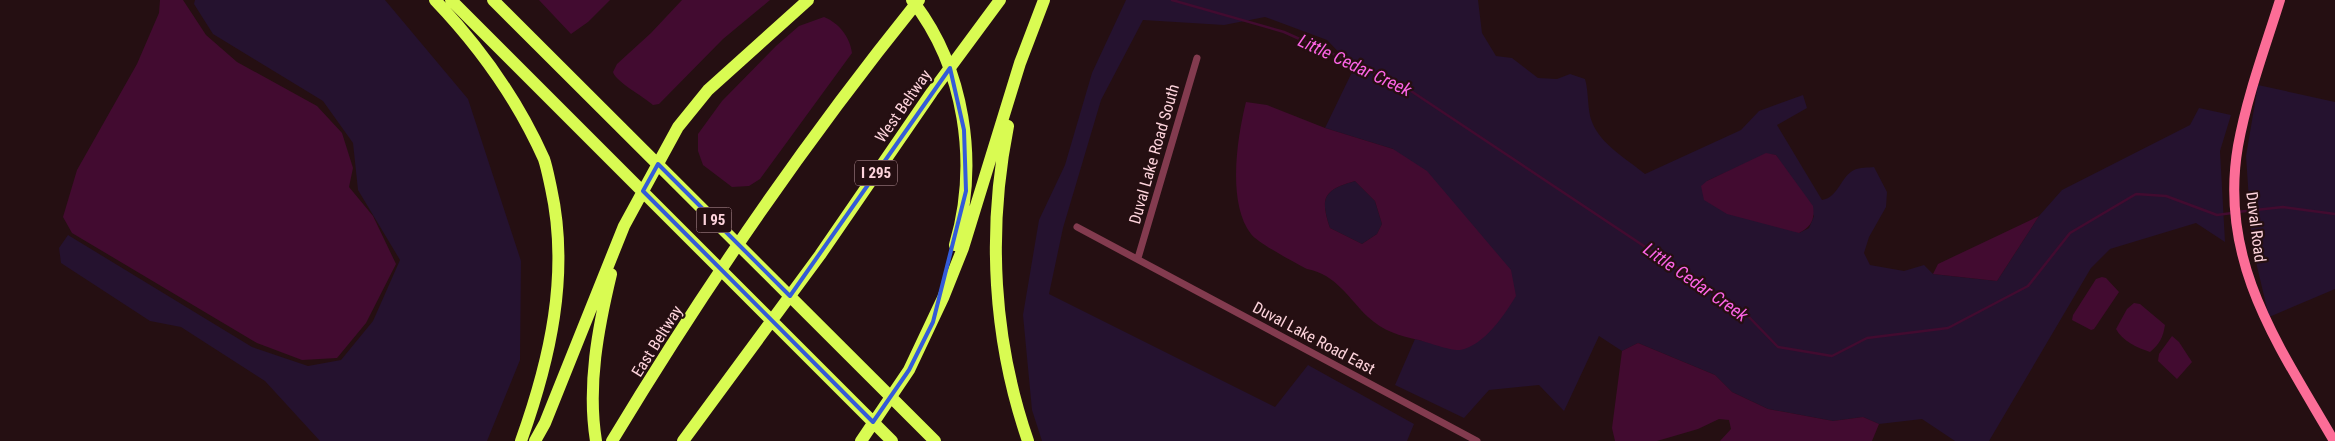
<svg xmlns="http://www.w3.org/2000/svg" width="2335" height="441" viewBox="0 0 2335 441" font-family="'Roboto Condensed',sans-serif">
<style>
.green{fill:#25122f;fill-rule:evenodd}
.water{fill:#420b30;fill-rule:evenodd}
.lines{fill:none;stroke-linecap:round;stroke-linejoin:round}
.stream{stroke:#420b30;stroke-width:2.5}
.minor{stroke:#833b4f;stroke-width:7}
.secondary{stroke:#fc6d97;stroke-width:10}
.motorway{stroke:#d9fb52;stroke-width:12}
.marked{fill:none;stroke:#345bd8;stroke-width:4;stroke-linejoin:round}
.labels{text-anchor:middle;dominant-baseline:central;stroke-width:4.5;stroke-linejoin:round;paint-order:stroke}
.shield{fill:#250f12;stroke:#bd999f;stroke-width:1}
.shield-label{font-size:15px;font-weight:bold;fill:#fed4dc}
.street-label{font-size:16px;fill:#fed4dc;stroke:#250f12}
.water-label{font-size:18px;font-style:italic;fill:#fc64e5;stroke:#250f12}
</style>
<rect width="100%" height="100%" fill="#250f12"/>
<!-- green -->
<path class="green" d="M195,0H385L468,99L521,261L520,360L487,441H320L265,381L181,327L150,321L61,263L59,248L68,235L252,347L308,366L341,360L373,321L400,260L358,190L353,143L323,101L213,34L194,4Z
M1126,0H1478L1482,33L1496,56L1512,58L1538,78L1557,79L1570,74L1585,79C1589,92 1587,110 1592,122C1601,145 1627,159 1645,174L1741,130L1759,111L1803,95L1807,108L1777,125L1822,200C1839,197 1840,177 1854,170C1860,167 1868,168 1874,167L1887,192L1886,207L1869,237L1864,253L1870,265L1904,271L1924,265L1933,274L1997,281L2039,216L2062,190L2190,125L2199,108L2231,115L2220,151L2225,242L2196,223L2110,249L2091,268L1989,441H1955L1922,419L1879,424L1863,417L1833,421L1768,409L1732,392L1715,375L1638,343L1622,351L1599,336L1564,411L1539,385L1489,390L1464,418L1395,385L1415,339L1460,350L1393,149L1325,128L1354,68L1327,40L1265,17L1224,25L1143,20L1101,100L1063,228L1049,294L1275,407L1308,365L1414,424L1407,441H1042L1032,410L1023,315L1039,220L1065,165L1092,73ZM1766,154L1776,155L1814,216L1809,228L1799,233L1707,181Z
M2258,85L2335,102V289L2269,317L2252,245L2246,156Z
M1355,181L1375,201L1382,224L1377,234L1362,244L1330,228C1320,198 1323,190 1355,181Z"/>
<!-- water -->
<path class="water" d="M160,0H183L206,35L237,62L317,106L342,133L353,168L349,187L373,216L396,264L366,323L337,358L302,360L257,343L72,233L63,217L77,170L137,64L159,13Z
M539,0H610L588,22L571,34Z
M682,0H770L723,39L659,104L653,105C643,96 616,82 613,72L617,64L651,33Z
M824,17C839,23 850,37 852,53L760,179L749,186L732,187L703,165L698,151V134L722,101L776,46L799,26Z
M1246,102L1267,105L1325,128L1393,149L1427,171L1511,270L1516,296C1505,314 1484,346 1460,350C1452,351 1429,343 1419,340C1400,336 1383,331 1368,317C1348,298 1337,275 1307,269C1294,262 1259,244 1251,234C1227,203 1237,138 1246,102ZM1355,181L1375,201L1382,224L1377,234L1362,244L1330,228C1320,198 1323,190 1355,181Z
M1766,153L1776,155L1813,206C1815,220 1811,227 1799,233L1727,214L1704,200L1701,186L1707,181Z
M2039,216L1997,281L1933,274L1938,264Z
M2102,277L2106,278L2119,292L2094,329L2091,330L2072,320L2073,315L2096,279Z
M2134,303L2140,304L2165,325C2163,337 2160,344 2150,352C2138,348 2122,341 2116,329L2127,309Z
M2172,336L2179,342L2192,362L2177,379L2158,361L2159,354Z
M1638,343L1715,375L1732,392L1768,409L1833,421L1863,417L1879,424L1872,441H1720L1731,429L1729,420L1719,419L1698,429L1657,441H1615L1612,428L1622,351Z"/>
<g class="lines">
<!-- stream -->
<path class="stream" d="M1172,0L1284,32L1402,85L1746,314L1778,347L1832,356L1867,338L1948,328L2028,286L2070,233L2136,194L2166,196L2217,215L2232,213
M2237,212L2283,207L2335,214"/>
<!-- minor -->
<path class="minor" d="M1077,227L1477,441
M1138,258L1197,58"/>
<!-- secondary -->
<path class="secondary" d="M2280,0C2265,48 2247,96 2238,146C2218,262 2279,346 2334,441"/>
<!-- motorway -->
<path class="motorway" d="M435,0C479,46 518,101 544,159C547,168 549,179 551,188C570,274 550,360 521,441
M451,0L892,441
M493,0L935,441
M912,0C965,68 979,163 955,245
M1008,126C987,231 993,340 1028,441
M535,441L545,423L624,226L678,127L708,90L808,0
M596,441C587,386 598,328 611,274
M612,441C705,287 806,140 919,0
M683,441L820,255L932,92L1000,0
M861,441L909,370L943,298L963,248L1020,63L1044,0"/>
</g>
<!-- marked area -->
<path class="marked" d="M950,68L964,130L966,191L933,322L909,370L873,422L643,191L658,164L790,296Z"/>
<g class="labels">
<!-- shield labels -->
<g class="shield">
<rect x="855" y="160.5" width="42" height="25" rx="4"/>
<rect x="696.5" y="207.5" width="35" height="25" rx="4"/>
</g>
<g class="shield-label">
<text x="876" y="173">I 295</text>
<text x="714" y="220">I 95</text>
</g>
<!-- street labels -->
<g class="street-label">
<text transform="translate(903 106) rotate(-55)">West Beltway</text>
<text transform="translate(1154 154) rotate(-74)">Duval Lake Road South</text>
<text transform="translate(2256 227) rotate(83)">Duval Road</text>
<text transform="translate(1314 338) rotate(28)">Duval Lake Road East</text>
<text transform="translate(657 341) rotate(-58)">East Beltway</text>
</g>
<!-- water labels -->
<g class="water-label">
<text transform="translate(1355 65) rotate(25)">Little Cedar Creek</text>
<text transform="translate(1696 282) rotate(35)">Little Cedar Creek</text>
</g>
</g>
</svg>
